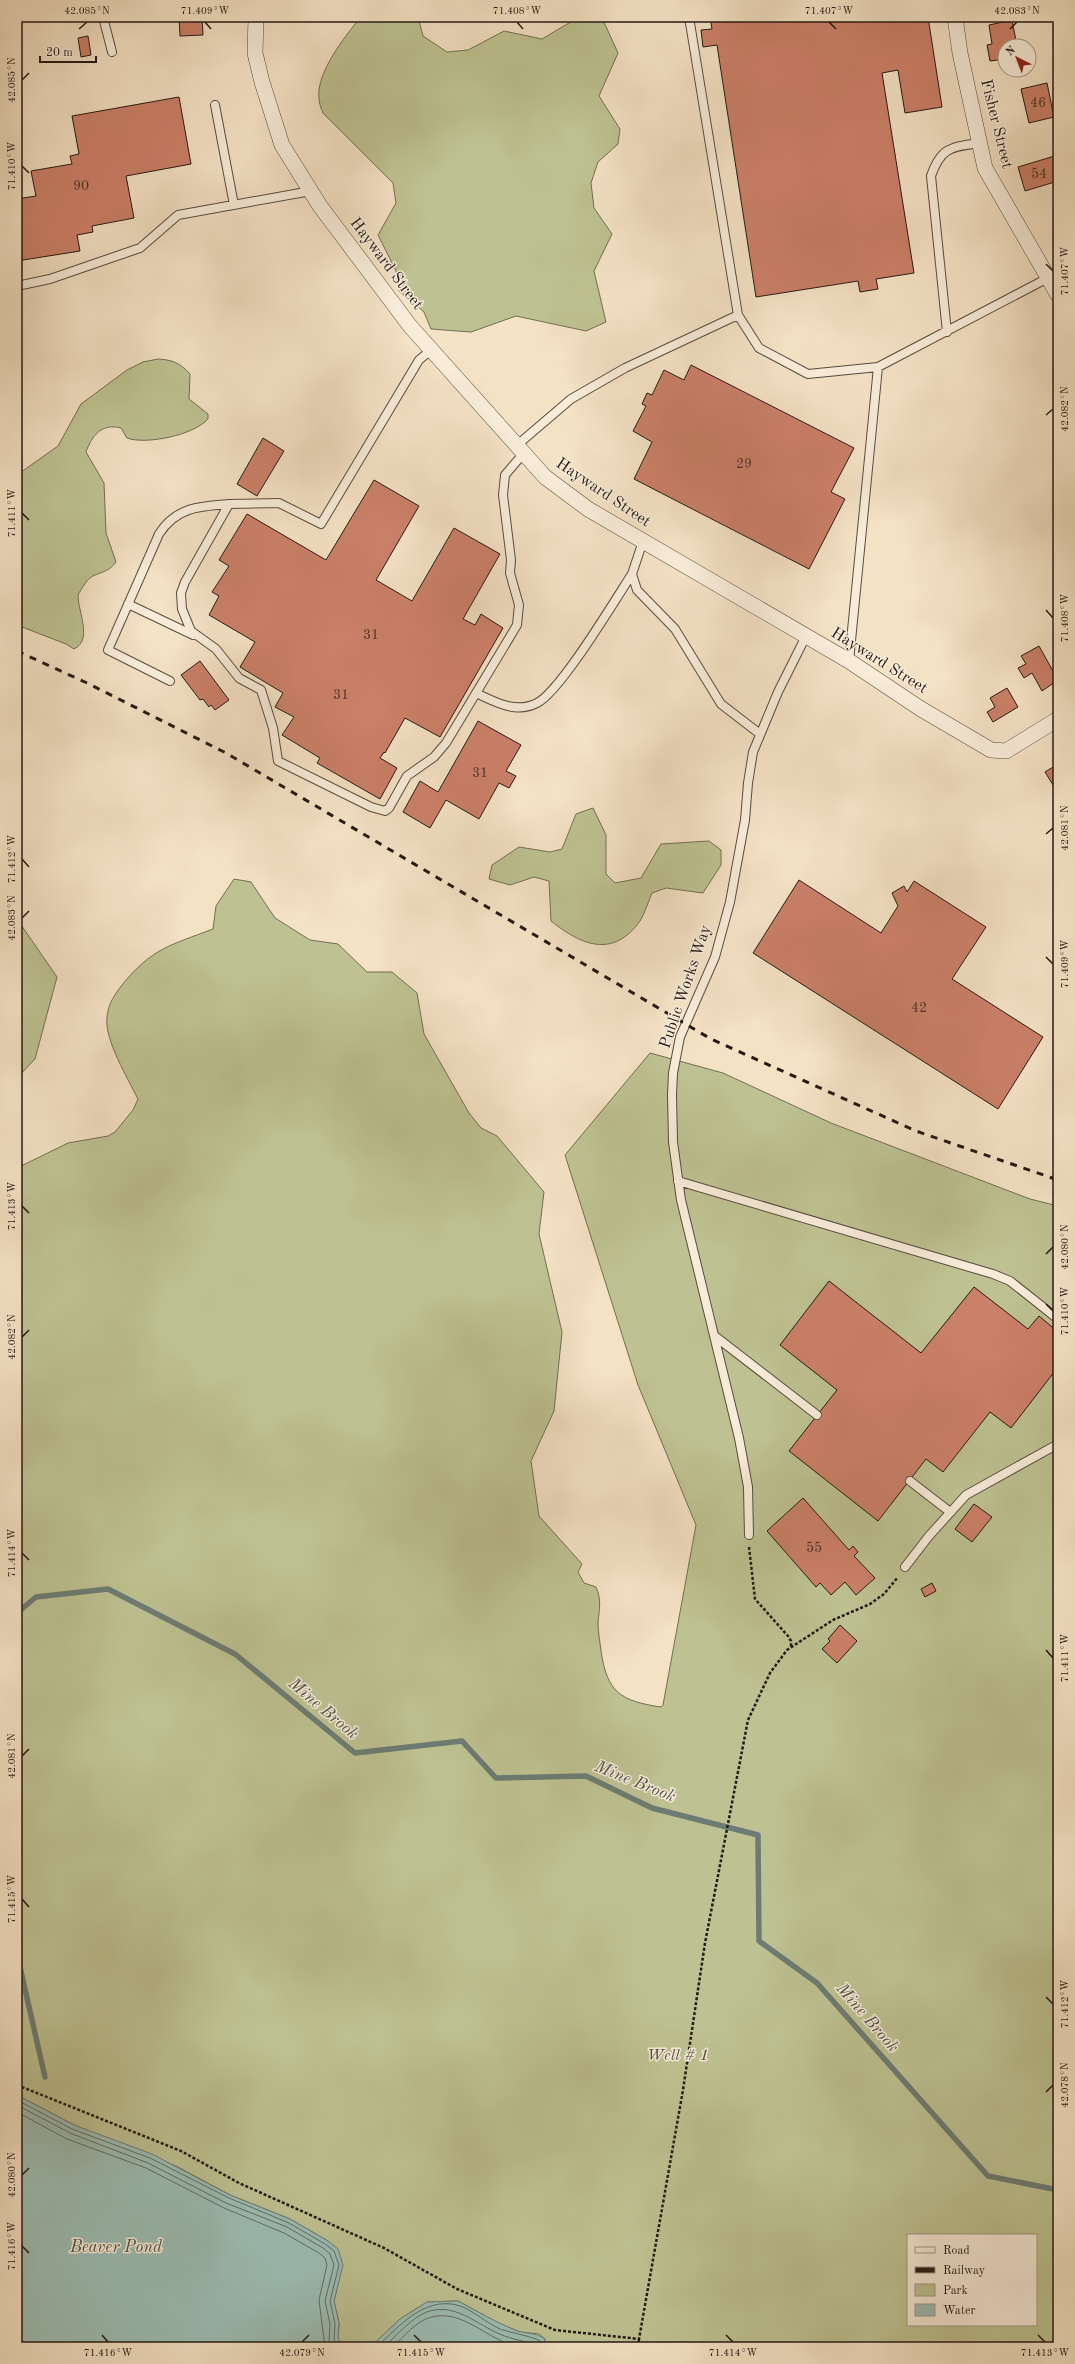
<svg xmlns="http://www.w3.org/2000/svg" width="1075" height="2364" viewBox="0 0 1075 2364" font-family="'Old Standard TT',serif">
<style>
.green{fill:#bec292;stroke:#716e53;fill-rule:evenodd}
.water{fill:#9cbeb4;stroke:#6c7c74}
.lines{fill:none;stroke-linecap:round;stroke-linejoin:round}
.shore{stroke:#606c64;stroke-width:1}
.stream{stroke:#6c7c74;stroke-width:5.5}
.building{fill:#cb8069;stroke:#241914}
.lane-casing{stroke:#584b40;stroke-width:10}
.street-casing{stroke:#584b40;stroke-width:16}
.path{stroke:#241914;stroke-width:2.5;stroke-dasharray:3 2;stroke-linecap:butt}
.lane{stroke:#f8ecd9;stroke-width:8}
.street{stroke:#f8ecd9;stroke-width:15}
.rail{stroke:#241914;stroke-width:3;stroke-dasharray:7 7;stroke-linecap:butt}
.ticks{fill:none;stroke:#241914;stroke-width:1.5}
.labels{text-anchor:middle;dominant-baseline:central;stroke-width:3;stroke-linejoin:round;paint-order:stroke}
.number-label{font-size:14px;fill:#4e3329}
.street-label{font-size:16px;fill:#241914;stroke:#f8ecd9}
.park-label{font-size:16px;font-style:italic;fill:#524c3a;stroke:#f8ecd9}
.water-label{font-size:17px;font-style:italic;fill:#4e534c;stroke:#f8ecd9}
.neatline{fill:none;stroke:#241914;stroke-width:1.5}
.ticks-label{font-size:10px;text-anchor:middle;fill:#241914}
</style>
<rect width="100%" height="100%" fill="#f4e2c5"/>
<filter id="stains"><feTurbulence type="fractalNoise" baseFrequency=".005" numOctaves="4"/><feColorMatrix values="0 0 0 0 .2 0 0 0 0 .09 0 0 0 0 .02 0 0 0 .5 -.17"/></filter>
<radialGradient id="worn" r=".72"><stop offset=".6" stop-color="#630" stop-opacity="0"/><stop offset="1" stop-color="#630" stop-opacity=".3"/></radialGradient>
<!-- green -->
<path class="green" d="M361,17H418L423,36L447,52L468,50L504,31L542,39L579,17H599L603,20L618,53L599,96L620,129L618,144L598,162L591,183L594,208L612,234L594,271L606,322L586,331L516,316L471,332L431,329L424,312L399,291L396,271L378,235L396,203L393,183L323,113C321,108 319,103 319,98C316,73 345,36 361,17Z
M158,359C173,360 180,363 190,374L189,399L208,414V419C194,435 146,445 127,438L121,428C102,423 92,435 86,452L104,483L106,533L116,562C109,571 105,571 95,575C87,578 82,588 78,595C78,612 93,640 74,649L66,644L17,625V475L58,446L81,404L127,370L143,362Z
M593,808L606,835V874L615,883L641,878L661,844L709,841L721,850V865L703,893L666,888L652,893C648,902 645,913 640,921C613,959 581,945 551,921L549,881L534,877L510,885L489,879L492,865L519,847L550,852L562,849L576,814Z
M234,879L251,882L275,918L310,940L338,944L367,972H392L417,993L424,1034L469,1113L481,1128L497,1136L544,1192L539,1234L562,1332L554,1411L531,1461L539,1516L582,1564L578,1572L584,1583L596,1587C602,1600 599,1610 598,1623C598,1632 600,1642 601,1651C607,1692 620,1701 661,1707L663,1705L696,1525L638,1385L565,1155L650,1053L723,1073L831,1123L1030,1199L1058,1206V2347H543L545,2339L539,2334L520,2332L500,2324L458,2301L427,2302L400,2319L373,2345L345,2347L338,2339L339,2323L334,2301L338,2284L328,2241L290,2219L230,2195L178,2167L74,2125L17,2095V1168L68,1143L108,1136L115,1132L133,1110L138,1099C128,1079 104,1039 107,1017C108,1004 115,994 122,985C152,948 171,945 213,929L216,906ZM908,2235H1036V2325H908Z
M17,919L57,977L35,1059L17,1078Z"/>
<!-- water -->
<path class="water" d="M17,2095L74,2125L152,2154L230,2195L290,2219L328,2241L338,2249L343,2265L334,2301L339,2323L338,2339L345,2347H17Z
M458,2301C477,2311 495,2322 515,2330C525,2334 536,2332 545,2339L543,2347H370L400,2319L427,2302Z"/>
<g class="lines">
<!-- shore -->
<path class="shore" d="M17,2100L72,2129L150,2158L229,2198L289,2223L325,2244L334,2251L339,2265L330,2301L335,2324L334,2340L340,2347
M17,2105L70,2133L148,2163L226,2203L287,2227L323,2248L330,2254L334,2265L325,2301L330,2324L329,2341L333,2347
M17,2112L67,2139L146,2168L224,2208L284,2233L319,2253L325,2258L327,2265L319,2300L325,2347
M377,2347C399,2326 424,2297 457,2305C472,2309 486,2323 500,2329C508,2332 538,2338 540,2341V2347
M384,2347C396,2336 414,2315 430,2311C454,2304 475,2322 495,2332C508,2338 520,2341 533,2343L535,2347
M393,2347C403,2337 417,2320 432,2317C463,2309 489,2341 518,2347"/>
<!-- stream -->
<path class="stream" d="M17,1613L36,1597L108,1589L235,1654L355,1753L462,1741L496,1778L586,1776L652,1808L758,1835L759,1941L817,1983L988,2176L1058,2190
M17,1954L45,2077"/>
</g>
<!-- building -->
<path class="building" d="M179,17H202L203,35L180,36Z
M710,17H928L942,107L905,113L898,70L882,73L914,273L876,279L878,289L860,292L858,281L756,297L717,45L703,47L701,30L712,29Z
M1012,20L1017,46H1005V59L990,61L987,45L992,44L989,25Z
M88,36L91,55L81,57L78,38Z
M1047,83L1054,117L1029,123L1021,89Z
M179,97L191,164L126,176L134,218L92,226L93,232L77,235L80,251L17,261V199L36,196L31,171L72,164L70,156L79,154L72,116Z
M1058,155V181L1025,191L1018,167Z
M691,365L854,448L831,492L845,499L809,569L634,479L652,442L633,431L646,406L642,404L647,393L652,395L664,370L684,380Z
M263,438L284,451L257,496L237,484Z
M374,480L419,506L376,580L412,601L454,528L500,554L463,619L475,625L481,614L503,628L440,737L405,718L385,753L384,752L380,758L397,768L380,799L317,763L320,758L282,735L294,717L275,707L283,693L240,667L255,642L209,615L219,596L212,592L229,566L219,560L247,514L326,560Z
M1039,646L1058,680L1042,691L1032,673L1024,678L1018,668L1026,664L1021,656Z
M200,661L229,700L215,710L211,705L209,707L203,699L200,700L181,675Z
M1007,688L1018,707L993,722L987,712L995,707L990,698Z
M478,721L521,745L506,771L516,776L509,788L499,783L479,819L446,800L430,828L403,812L420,781L438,792Z
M1058,764V793L1045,772Z
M799,880L881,933L898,906L892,893L904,886L907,892L914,881L986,927L952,979L1043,1037L998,1109L753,953Z
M829,1281L921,1353L974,1287L1028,1329L1039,1316L1058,1332V1367L1011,1428L990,1412L943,1472L926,1459L878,1521L789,1451L837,1390L780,1345Z
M803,1498L849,1550L853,1546L858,1552L854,1556L875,1578L856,1595L845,1582L831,1595L820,1583L816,1587L767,1531Z
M974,1504L992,1517L972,1542L955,1529Z
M932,1583L936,1591L925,1597L921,1589Z
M840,1625L857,1641L837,1663L822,1649L830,1641L828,1639Z"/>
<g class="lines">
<defs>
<path id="lane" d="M103,17L112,52
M215,105L234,205
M17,286L50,279L140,248L178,215L311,191
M738,315L759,348L808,374L878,367L1048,278
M947,332L931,176C941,147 951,147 980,143
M431,350L419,360L321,524L279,503L229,504L185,582L181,593L182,609L191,631L216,649L239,678L261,690L273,728L278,761L371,807L385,811L389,808L407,776L434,757L446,743L517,625L519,605L510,573L511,560L503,495L505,475L523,454
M516,446L571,399L625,368L738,315L689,17
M643,541L632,574L637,590L675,629L721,704L760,734
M128,604L193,635
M849,661L878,367
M170,681L108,650L159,534C176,507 200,506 229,504
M476,693C495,702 516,714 537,703C560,692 615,600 632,574
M678,1181L993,1274L1010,1281L1058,1319
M716,1337L817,1415
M910,1481L950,1512
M749,1535L748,1487L739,1438L681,1200L673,1142L672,1095L673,1073L680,1037L715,957L730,902L745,820L748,783L753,752L778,692L806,636
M905,1567L929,1536L966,1495L1058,1444"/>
<path id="street" d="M256,17L255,53L262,82L282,145L320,206L410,326L545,477L588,509L849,661L921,709L991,750L1006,751L1058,719
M955,17L960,53L985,168L1058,295"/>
</defs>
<!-- lane casing -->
<use href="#lane" class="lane-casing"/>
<!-- street casing -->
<use href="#street" class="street-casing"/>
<!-- path -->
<path class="path" d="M749,1547L755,1599L788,1636L791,1641V1648
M17,2085L181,2151L239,2183L384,2248L457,2289L555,2330L639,2339L683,2090L705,1943L748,1720L770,1673L787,1650L833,1620L870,1604L884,1594L898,1577
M638,2347L639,2339"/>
<!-- lane -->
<use href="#lane" class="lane"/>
<!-- street -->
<use href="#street" class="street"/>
<!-- rail -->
<path class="rail" d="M17,651L87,683L226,753L711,1039L916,1131L1058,1180"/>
</g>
<!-- ticks -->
<path class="ticks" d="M205,22L211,29M517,22L523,29M829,22L836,29M79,29L87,22M1010,29L1017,22M22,80L29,73M22,166L29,173M1046,264L1053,271M1046,415L1053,409M22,513L29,520M1046,610L1053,618M1046,834L1053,828M22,859L29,867M22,918L29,911M1046,957L1053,964M22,1206L29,1213M1046,1254L1053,1247M1046,1304L1053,1311M22,1337L29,1330M22,1553L29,1560M1046,1650L1053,1658M22,1756L29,1749M22,1899L29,1907M1046,1997L1053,2004M1046,2092L1053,2085M22,2175L29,2168M22,2246L29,2253M102,2335L108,2342M414,2335L421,2342M726,2335L733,2342M1038,2335L1045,2342M302,2342L309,2335"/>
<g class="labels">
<!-- number labels -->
<g class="number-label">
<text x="1038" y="103">46</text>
<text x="1039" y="174">54</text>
<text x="81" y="186">90</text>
<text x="744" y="464">29</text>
<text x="371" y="635">31</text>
<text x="341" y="695">31</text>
<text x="480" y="773">31</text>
<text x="919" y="1008">42</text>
<text x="814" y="1548">55</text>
</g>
<!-- street labels -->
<g class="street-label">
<text transform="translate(996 124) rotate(76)">Fisher Street</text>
<text transform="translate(386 264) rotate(53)">Hayward Street</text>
<text transform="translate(603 493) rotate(34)">Hayward Street</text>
<text transform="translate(879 661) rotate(32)">Hayward Street</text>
<text transform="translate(686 987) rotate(-71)">Public Works Way</text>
</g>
<!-- park labels -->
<g class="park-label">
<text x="678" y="2056">Well # 1</text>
</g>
<!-- water labels -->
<g class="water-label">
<text transform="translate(323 1709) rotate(40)">Mine Brook</text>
<text transform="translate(635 1782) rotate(22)">Mine Brook</text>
<text transform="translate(867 2018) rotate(49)">Mine Brook</text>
<text x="116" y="2247">Beaver Pond</text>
</g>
</g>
<!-- margin -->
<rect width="1075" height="2364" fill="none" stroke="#f4e2c5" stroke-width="44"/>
<!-- legend -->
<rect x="907" y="2234" width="130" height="92" fill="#f8ecd9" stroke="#a3988a"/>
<rect x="915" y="2247" width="20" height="6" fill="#f8ecd9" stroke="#a3988a"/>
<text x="943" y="2254" font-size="12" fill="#241914">Road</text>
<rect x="915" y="2267" width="20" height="6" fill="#241914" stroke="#a3988a"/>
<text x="943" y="2274" font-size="12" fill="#241914">Railway</text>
<rect x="915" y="2284" width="20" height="12" fill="#bec292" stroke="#a3988a"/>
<text x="943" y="2294" font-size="12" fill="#241914">Park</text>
<rect x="915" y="2304" width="20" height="12" fill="#9cbeb4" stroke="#a3988a"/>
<text x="943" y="2314" font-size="12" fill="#241914">Water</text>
<!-- north arrow -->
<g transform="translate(1017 58) rotate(318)"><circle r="19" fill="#f8ecd9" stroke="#a3988a"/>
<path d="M0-3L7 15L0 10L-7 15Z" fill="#8f2418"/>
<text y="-6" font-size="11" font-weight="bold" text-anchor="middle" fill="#241914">N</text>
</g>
<!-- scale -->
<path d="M40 56v6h56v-6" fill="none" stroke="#241914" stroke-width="2"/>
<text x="46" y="56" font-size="12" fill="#241914" stroke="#f8ecd9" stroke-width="3" paint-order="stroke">20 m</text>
<rect x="22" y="22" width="1031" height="2320" class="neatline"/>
<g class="ticks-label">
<text x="87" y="14">42.085°N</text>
<text x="205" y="14">71.409°W</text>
<text x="517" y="14">71.408°W</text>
<text x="829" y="14">71.407°W</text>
<text x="1017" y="14">42.083°N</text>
<text transform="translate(11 80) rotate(-90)" y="4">42.085°N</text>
<text transform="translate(11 166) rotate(-90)" y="4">71.410°W</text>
<text transform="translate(1064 271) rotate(-90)" y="4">71.407°W</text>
<text transform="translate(1064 409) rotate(-90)" y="4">42.082°N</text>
<text transform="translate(11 513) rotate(-90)" y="4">71.411°W</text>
<text transform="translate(1064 618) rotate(-90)" y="4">71.408°W</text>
<text transform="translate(1064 828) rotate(-90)" y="4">42.081°N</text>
<text transform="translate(11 859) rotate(-90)" y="4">71.412°W</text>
<text transform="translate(11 918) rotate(-90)" y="4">42.083°N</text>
<text transform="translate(1064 964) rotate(-90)" y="4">71.409°W</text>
<text transform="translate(11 1206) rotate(-90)" y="4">71.413°W</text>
<text transform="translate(1064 1247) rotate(-90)" y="4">42.080°N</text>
<text transform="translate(1064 1311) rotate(-90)" y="4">71.410°W</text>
<text transform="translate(11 1337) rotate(-90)" y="4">42.082°N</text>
<text transform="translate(11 1553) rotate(-90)" y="4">71.414°W</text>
<text transform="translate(1064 1658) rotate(-90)" y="4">71.411°W</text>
<text transform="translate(11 1756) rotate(-90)" y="4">42.081°N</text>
<text transform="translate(11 1899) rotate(-90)" y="4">71.415°W</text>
<text transform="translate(1064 2004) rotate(-90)" y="4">71.412°W</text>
<text transform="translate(1064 2085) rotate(-90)" y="4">42.078°N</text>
<text transform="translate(11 2175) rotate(-90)" y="4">42.080°N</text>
<text transform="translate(11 2246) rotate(-90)" y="4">71.416°W</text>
<text x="108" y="2356">71.416°W</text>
<text x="302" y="2356">42.079°N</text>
<text x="421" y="2356">71.415°W</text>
<text x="733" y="2356">71.414°W</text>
<text x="1045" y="2356">71.413°W</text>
</g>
<rect width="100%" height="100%" filter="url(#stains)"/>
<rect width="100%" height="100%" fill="url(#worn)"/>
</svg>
